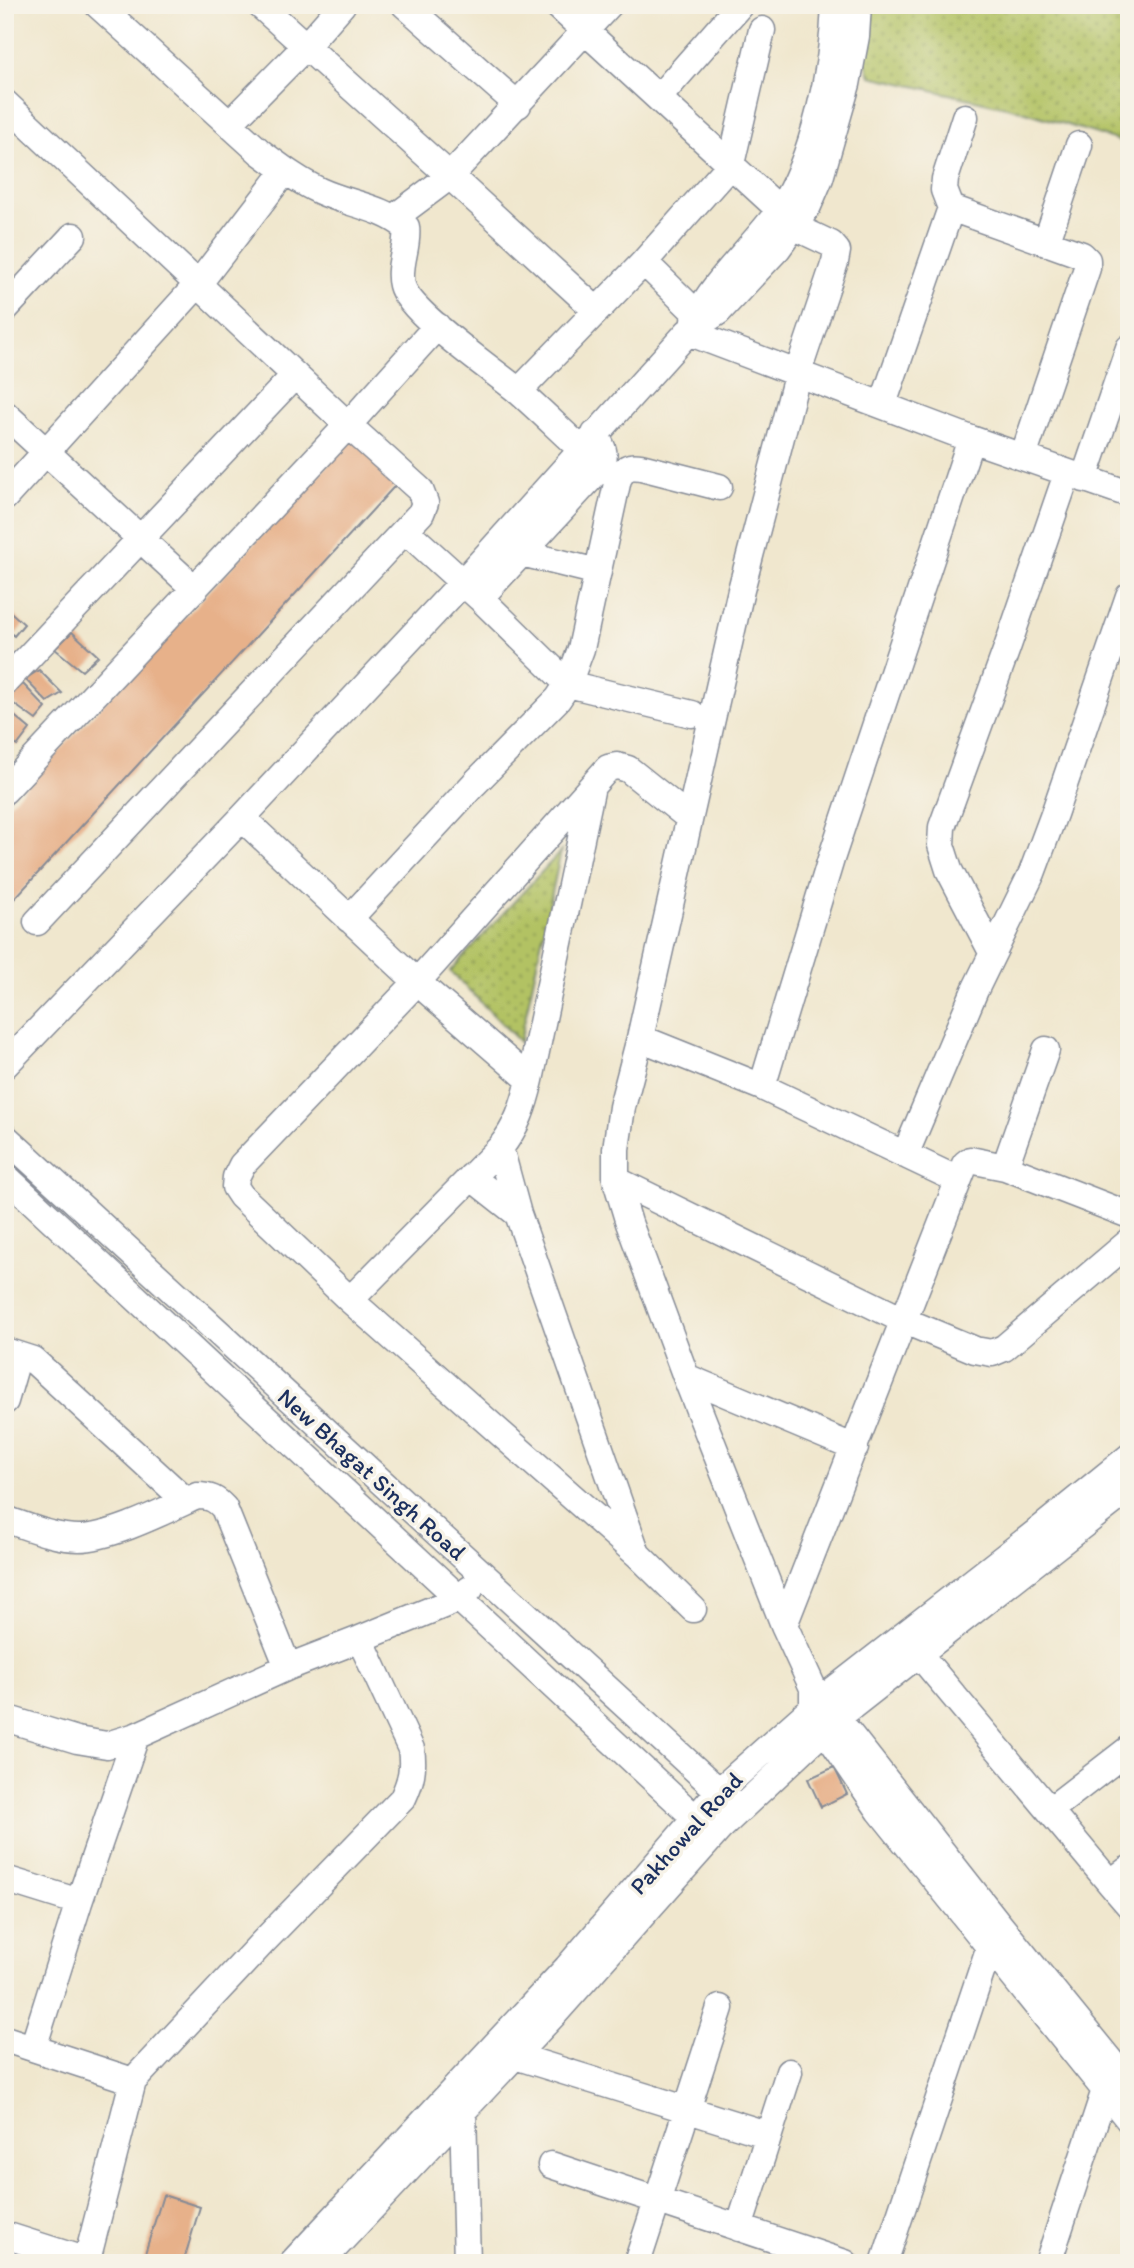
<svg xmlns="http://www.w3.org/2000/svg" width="1134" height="2268" viewBox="0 0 1134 2268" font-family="Itim,sans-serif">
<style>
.grass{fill:url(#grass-dots);stroke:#667861;stroke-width:2}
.building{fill:#e7b18a}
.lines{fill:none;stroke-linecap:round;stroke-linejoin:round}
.minor-casing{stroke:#868b96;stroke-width:29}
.minor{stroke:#fff;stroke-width:26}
.labels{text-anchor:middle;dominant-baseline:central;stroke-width:7;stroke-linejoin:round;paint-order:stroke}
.street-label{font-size:24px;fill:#1b2f5e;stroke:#f7f3e8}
</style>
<defs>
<pattern id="grass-dots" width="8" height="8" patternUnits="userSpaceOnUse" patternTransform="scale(1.75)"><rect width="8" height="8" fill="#b2c264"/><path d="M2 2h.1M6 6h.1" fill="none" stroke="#909e56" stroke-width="1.8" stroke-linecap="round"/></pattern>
</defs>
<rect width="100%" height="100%" fill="#f7f3e8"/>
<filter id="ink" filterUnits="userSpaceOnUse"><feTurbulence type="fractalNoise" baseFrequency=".0143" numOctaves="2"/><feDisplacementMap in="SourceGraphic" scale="14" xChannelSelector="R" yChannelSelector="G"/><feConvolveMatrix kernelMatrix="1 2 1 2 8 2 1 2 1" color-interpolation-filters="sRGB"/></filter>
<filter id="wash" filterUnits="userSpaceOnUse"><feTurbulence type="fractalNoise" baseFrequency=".00686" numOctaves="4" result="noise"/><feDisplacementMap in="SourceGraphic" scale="28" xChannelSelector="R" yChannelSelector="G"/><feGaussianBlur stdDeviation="1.57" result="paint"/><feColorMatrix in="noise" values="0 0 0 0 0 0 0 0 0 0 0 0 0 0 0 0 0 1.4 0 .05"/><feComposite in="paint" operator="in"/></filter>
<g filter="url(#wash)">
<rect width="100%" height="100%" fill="#f0e7ce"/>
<!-- grass -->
<path class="grass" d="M847,5H1129V144L1019,110L870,76Z
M561,851L520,1042L450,971Z"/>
<g id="blocks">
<!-- building -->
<path class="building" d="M357,434L403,477L5,909V809Z
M5,607L24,624L14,636L5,628Z
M72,632L98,656L82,671L55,649Z
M39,670L62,693L47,702L25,679Z
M23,684L46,708L36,720L7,699Z
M5,708L30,729L17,746L5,736Z
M834,1767L847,1794L821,1807L808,1779Z
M163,2195L200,2207L183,2263H153L143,2260Z"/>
</g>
</g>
<g filter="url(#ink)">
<use href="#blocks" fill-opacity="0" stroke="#868b96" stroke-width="2"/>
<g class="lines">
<defs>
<path id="minor" d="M98,5L260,152C279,166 298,181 320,191C348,204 382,207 406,227C409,246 397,266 402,285C408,312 493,370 517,390C539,409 560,430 581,449
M260,5L450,176L596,310
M405,5L518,105
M557,5L780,210
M659,97L740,5
M5,103L348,425L5,790
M230,123L305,47L342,5
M951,208L1082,255L1087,260V268L1023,457
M395,217L450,176L609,5
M795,227L831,244L837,251L835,262L798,372L741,590L640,1038L762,1087L958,1180
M1046,243L1079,145
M644,262L697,314
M5,309L73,236
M694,321C715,279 752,248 779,211C814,161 833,66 835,5
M688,332L971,439L1129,494
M519,391L644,262L731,164L762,30
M883,404L951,208L944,190L945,179L965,117
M5,414L195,589
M1084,479L1129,348
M5,497L199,283L285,171
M405,530L480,598L568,684L692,714
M521,553L598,572
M480,598L601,467C607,454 602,446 595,434
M5,682L295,375
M242,818L417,982L530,1080C524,1106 517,1127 500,1148L350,1300L638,1555L693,1609
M349,919L474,784L558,699L568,684L581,649L618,479C624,468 629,465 641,467L719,487
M37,922L421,513L425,503L420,490L348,425L437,326
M992,952L949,870L941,845L942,827L1007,648L1067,474
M640,1038L622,1107L616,1149V1180L629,1223L686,1377L784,1625L813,1688V1706L825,1730L880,1811L1129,2120
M5,1065L242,818L463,582L688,332L718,312L778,248L808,206L820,178L847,84L856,36L858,5
M530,1080L591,791
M762,1087L831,859L971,439
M5,1137L732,1803
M500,1148L518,1214L636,1551
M905,1155L975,990L1032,873L1054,814L1129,596
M1005,1167L1046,1050
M5,1176L707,1829
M471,1177L518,1214
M616,1180L905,1321L975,1350L992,1353L1004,1348L1129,1242
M350,1300L241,1196L235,1187L236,1177L242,1165L417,982L608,768L617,766L628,769L688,817
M5,1351L33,1360L186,1501
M686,1377L855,1448
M5,1401L18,1356
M5,1519C29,1527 54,1538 79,1538C111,1538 166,1510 197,1496C210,1496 216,1499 224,1508L288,1667L360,1639L411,1749C414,1768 411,1781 403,1798L263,1942L133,2081L87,2260
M784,1625L965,1164L970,1160L1005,1167L1129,1215
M360,1639L458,1599L470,1589
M918,1653L1110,1883L1129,1869
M829,1702L837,1718L998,1923L1129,2084
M5,1718L77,1740L107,1745L136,1736L288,1667
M1050,1810L1129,1749
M5,1879L79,1902
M1110,1883L1129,1905
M5,2039L133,2081
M33,2048L79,1902L136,1736
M515,2056L769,2135
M463,2111L467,2263
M551,2165L845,2263
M739,2228L789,2072
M5,2235L93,2263
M292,2263L567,1968L719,1791L826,1696L1038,1531L1129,1457
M320,2263L556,2012L719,1829L837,1718L1129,1489
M637,2263L720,2008
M884,2263L994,1934
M1048,2263L1109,2078"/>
</defs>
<!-- minor casing -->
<use href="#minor" class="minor-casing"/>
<!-- minor -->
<use href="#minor" class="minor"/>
</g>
</g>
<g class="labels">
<!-- street labels -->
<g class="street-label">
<text transform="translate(372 1474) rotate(42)">New Bhagat Singh Road</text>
<text transform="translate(686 1833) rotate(-48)">Pakhowal Road</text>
</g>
</g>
<!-- margin -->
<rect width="1134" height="2268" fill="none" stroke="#f7f3e8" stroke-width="28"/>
</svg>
